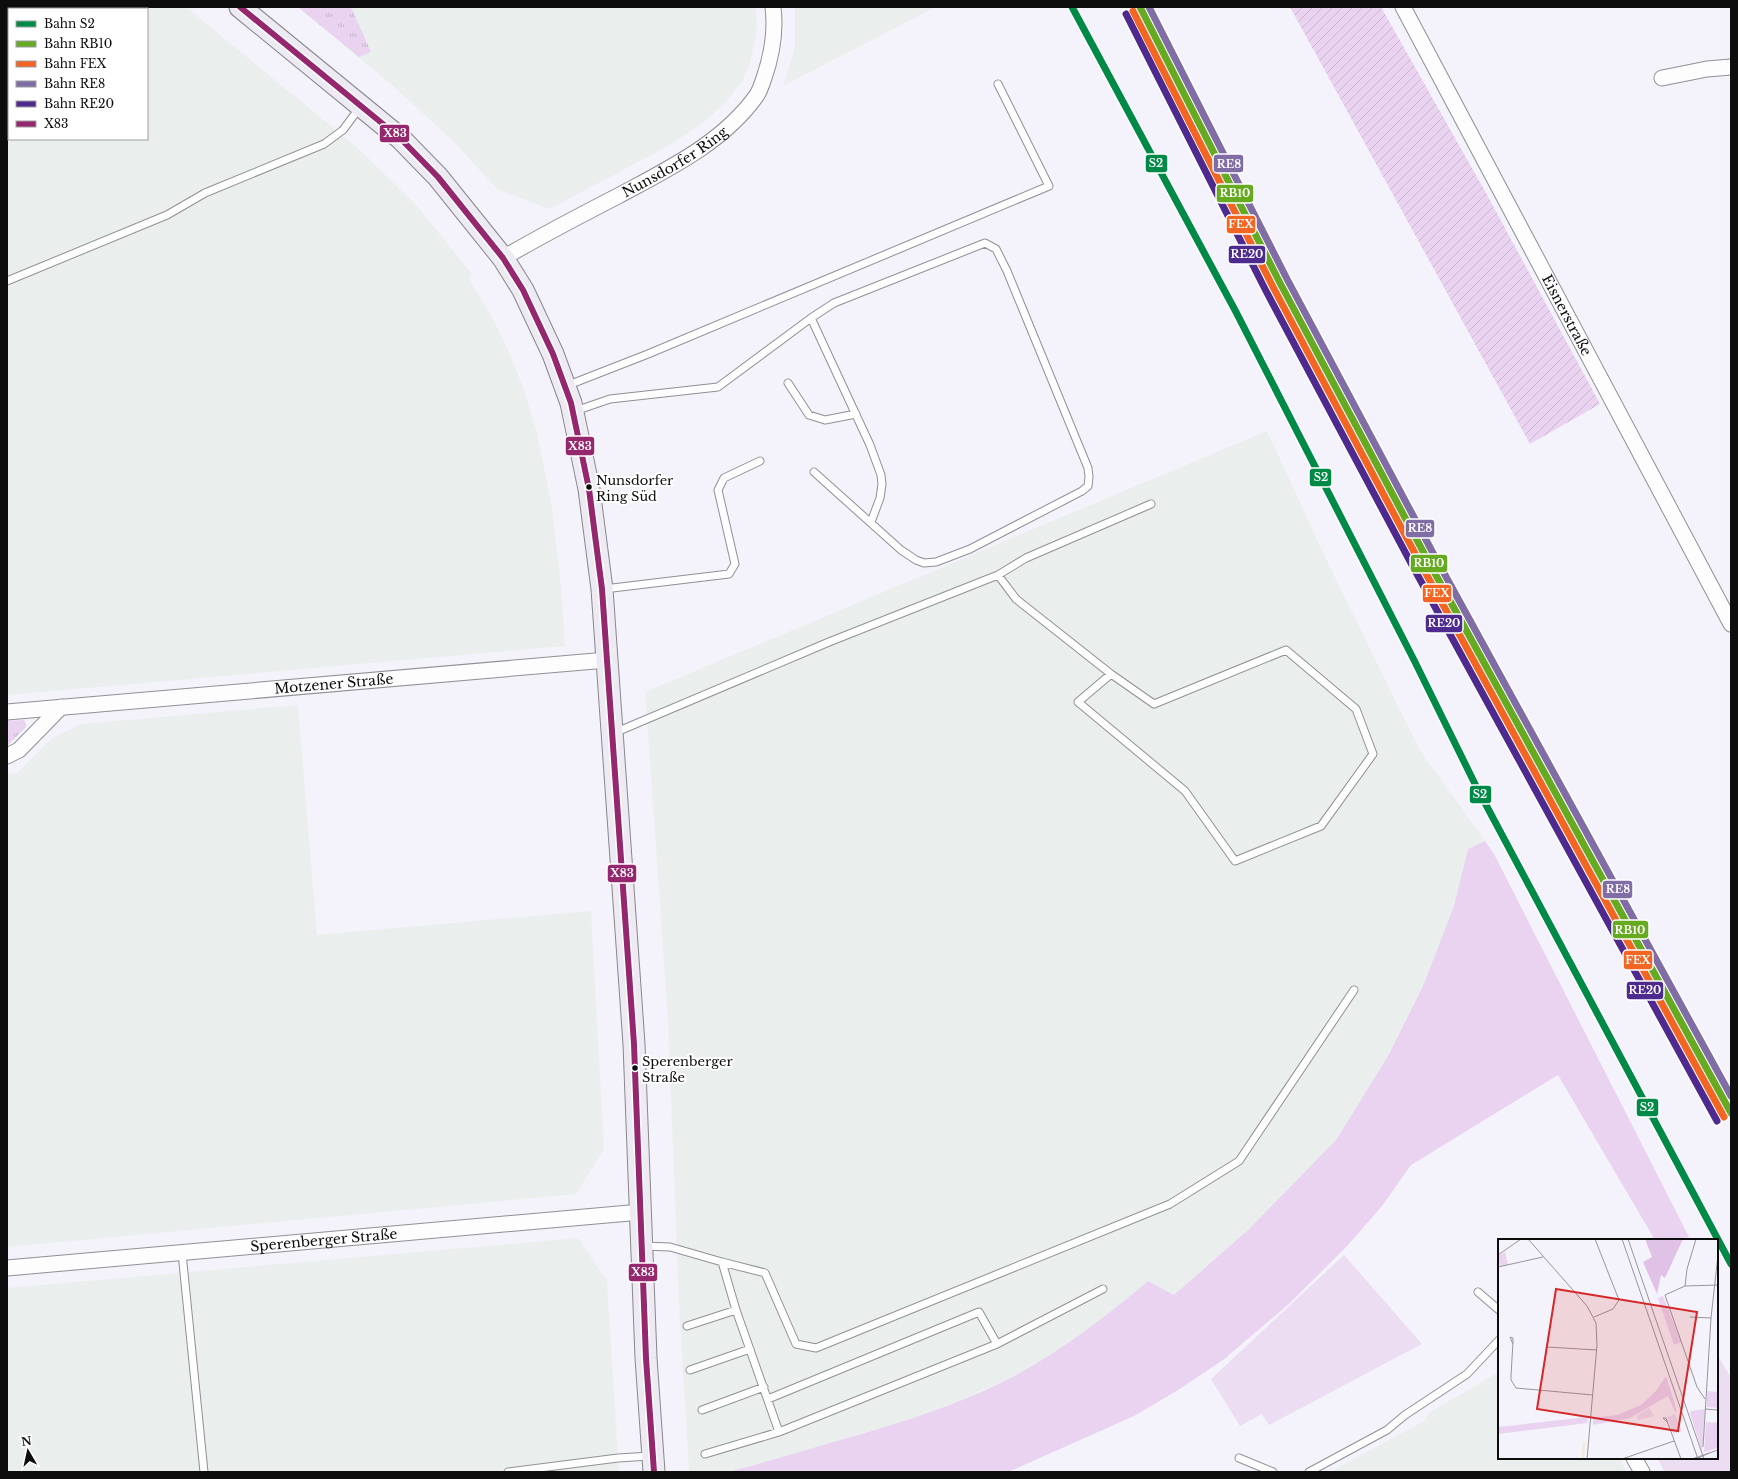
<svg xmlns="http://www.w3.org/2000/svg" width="1738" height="1479" viewBox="0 0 1738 1479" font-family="'Libre Baskerville',serif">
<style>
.industrial{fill:#eaefee;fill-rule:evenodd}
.grass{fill:url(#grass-tufts)}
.park{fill:#e9d3f0}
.garden{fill:url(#garden-furrows)}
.pitch{fill:#ecddf3}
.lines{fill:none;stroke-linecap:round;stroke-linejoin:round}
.lane-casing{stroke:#919094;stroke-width:9}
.street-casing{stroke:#919094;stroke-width:17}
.secondary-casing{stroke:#88878a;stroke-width:23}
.lane{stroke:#fdfdfe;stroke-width:7}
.street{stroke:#fdfdfe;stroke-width:15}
.secondary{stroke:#edeaf4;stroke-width:21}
.bus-1-casing{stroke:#fff;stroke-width:9}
.bus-1{stroke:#95276e;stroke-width:6}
.rail-1-casing{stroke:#fff;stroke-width:10}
.rail-2-casing{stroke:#fff;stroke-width:10}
.rail-3-casing{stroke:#fff;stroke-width:10}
.rail-4-casing{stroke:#fff;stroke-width:10}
.rail-5-casing{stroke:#fff;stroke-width:10}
.rail-1{stroke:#018a47;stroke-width:7}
.rail-2{stroke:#6a2;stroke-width:7}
.rail-3{stroke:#f26522;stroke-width:7}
.rail-4{stroke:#816da6;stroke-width:7}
.rail-5{stroke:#4e2a8e;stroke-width:7}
.bus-dot{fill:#0d0d0d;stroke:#fff;stroke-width:1.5}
.labels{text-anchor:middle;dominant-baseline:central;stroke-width:4;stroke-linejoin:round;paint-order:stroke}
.bus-label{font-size:13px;fill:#0d0d0d;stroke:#fff;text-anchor:start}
.street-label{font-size:14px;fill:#0d0d0d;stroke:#fff}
.inset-river{fill:none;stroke:#f3e8ca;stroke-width:2}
.inset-road{fill:none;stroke:#98969b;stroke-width:1}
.view{fill:#d62828;fill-opacity:0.15;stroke:#d62828;stroke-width:2}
.inset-edge{fill:none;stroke:#0d0d0d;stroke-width:2}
.line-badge{stroke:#fff;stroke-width:1.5}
.badge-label{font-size:11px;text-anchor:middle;font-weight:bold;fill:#fff}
</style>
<defs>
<pattern id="grass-tufts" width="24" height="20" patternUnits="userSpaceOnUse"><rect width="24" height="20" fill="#e9d3f0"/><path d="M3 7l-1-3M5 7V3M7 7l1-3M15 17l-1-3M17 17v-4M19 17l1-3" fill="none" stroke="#c7b4cd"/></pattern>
<pattern id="garden-furrows" width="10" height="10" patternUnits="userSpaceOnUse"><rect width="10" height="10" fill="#e9d3f0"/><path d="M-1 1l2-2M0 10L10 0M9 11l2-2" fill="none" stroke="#c7b4cd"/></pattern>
</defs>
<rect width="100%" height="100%" fill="#f4f2fa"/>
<!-- industrial -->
<path class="industrial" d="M7,7H186L359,149L418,207L472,274L469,279L493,319L509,352L523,387L537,432L552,508L561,587L565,646L7,695ZM9,9H147V139H9Z
M298,7H756L757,31L750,63L742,82L726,102L704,122L668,146L550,209L497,189L452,140L393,86Z
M795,7H936L783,86L795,48Z
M1267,431L1328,563L1419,749L1485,841L1468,849L1454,906L1423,986L1388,1056L1336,1140L1247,1231L1174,1295L1148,1281L1104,1318L1055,1352L1020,1373L946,1407L876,1431L728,1472H689L679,1303L668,1018L645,692Z
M298,705L317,935L591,911L604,1149L576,1194L7,1247V774L17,773L52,738L82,724Z
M578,1238L607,1281L619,1472H7V1288Z
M1499,1372V1458H1619L1627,1472H1330L1424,1421L1430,1412Z"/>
<!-- grass -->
<path class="grass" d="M298,7H351L371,52L359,57Z
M24,720L26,724V727L7,746V721Z"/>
<!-- park -->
<path class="park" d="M1485,841L1494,854L1689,1237L1681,1240H1655L1558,1075L1411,1165L1382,1206L1348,1245L1291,1302L1223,1360L1178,1390L1134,1416L1008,1472H728C762,1463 796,1453 830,1443C895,1425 961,1405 1020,1373C1066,1347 1108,1315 1148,1281L1174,1295L1247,1231L1336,1140L1388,1056L1423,986L1454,906L1468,849Z"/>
<!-- garden -->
<path class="garden" d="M1290,7H1381L1486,193L1600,404L1530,444Z"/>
<!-- pitch -->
<path class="pitch" d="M1344,1255L1422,1344L1269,1425L1262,1414L1240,1426L1211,1379Z
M1717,1354L1731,1378V1472H1665L1657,1458H1717Z"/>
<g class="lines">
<defs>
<path id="lane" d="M7,281L167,215L205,193L324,144L343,130L360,107
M811,318L870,445L881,475L882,484L880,498L871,522
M788,383L809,415L825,420L856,414
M566,386L648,354L1049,186L998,84
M575,411L610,399L718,387L811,318L834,303L985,243L996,249L1007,271L1088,468L1089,477L1088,486L1082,491L970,549L936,562L924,563L916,560L901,550L814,472
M998,575L1016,599L1111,674L1154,704L1286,650L1356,709L1373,754L1321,826L1235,861L1185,791L1078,702L1111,674
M604,589L729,574L735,564L718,490L724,478L760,461
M614,733L829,642L998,575L1026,558L1151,504
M644,1246L670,1247L722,1262L736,1310L779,1432L997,1344L1103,1289
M182,1253L204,1472
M722,1262L765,1273L796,1344L816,1348L1170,1204L1239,1161L1354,990
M1478,1292L1499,1310
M687,1326L736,1310
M690,1370L750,1349
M768,1399L979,1312L997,1344
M702,1410L764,1387
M705,1454L779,1432
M1239,1458L1273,1472
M508,1472L618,1458L650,1456
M1309,1472L1387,1430L1405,1415L1467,1374L1499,1340"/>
<g id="street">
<path id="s1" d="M1403,7L1731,624"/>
<path d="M1662,78L1707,69L1731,67"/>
<path id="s2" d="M503,258C541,236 579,216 618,196C668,169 723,143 757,95C760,90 762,84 764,78C772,55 776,32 773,7"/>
<path id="s3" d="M7,712L607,660"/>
<path d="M7,756L19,750L61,707"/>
<path id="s4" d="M7,1268L641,1212"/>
<path d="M1634,1458L1642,1472"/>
</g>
<path id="secondary" d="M240,7L400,138L438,177L503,258L523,290L553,354L571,403L589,489L602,589L634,1044L646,1358L654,1472"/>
</defs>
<!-- lane casing -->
<use href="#lane" class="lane-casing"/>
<!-- street casing -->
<use href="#street" class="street-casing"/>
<!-- secondary casing -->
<use href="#secondary" class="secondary-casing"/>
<!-- lane -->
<use href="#lane" class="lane"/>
<!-- street -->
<use href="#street" class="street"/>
<!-- secondary -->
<use href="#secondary" class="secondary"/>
<defs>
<path id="bus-1" d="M240,7L400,138L438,177L503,258L523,290L553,354L571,403L589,489L602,589L634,1044L646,1358L654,1472"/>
</defs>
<!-- bus-1 casing -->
<use href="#bus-1" class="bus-1-casing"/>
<!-- bus-1 -->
<use href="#bus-1" class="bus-1"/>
<defs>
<path id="rail-1" d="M1072,7L1236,312L1414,660L1477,788L1731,1264"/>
<path id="rail-2" d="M1140,7L1280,283L1426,557L1731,1113"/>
<path id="rail-3" d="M1133,11L1273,287L1419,561L1724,1117"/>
<path id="rail-4" d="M1149,7L1287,279L1433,553L1731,1096"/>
<path id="rail-5" d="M1126,14L1266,291L1412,565L1717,1121"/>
</defs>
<!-- rail-1 casing -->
<use href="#rail-1" class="rail-1-casing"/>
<!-- rail-2 casing -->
<use href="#rail-2" class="rail-2-casing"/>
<!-- rail-3 casing -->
<use href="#rail-3" class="rail-3-casing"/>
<!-- rail-4 casing -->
<use href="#rail-4" class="rail-4-casing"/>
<!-- rail-5 casing -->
<use href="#rail-5" class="rail-5-casing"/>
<!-- rail-1 -->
<use href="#rail-1" class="rail-1"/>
<!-- rail-2 -->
<use href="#rail-2" class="rail-2"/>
<!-- rail-3 -->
<use href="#rail-3" class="rail-3"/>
<!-- rail-4 -->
<use href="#rail-4" class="rail-4"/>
<!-- rail-5 -->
<use href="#rail-5" class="rail-5"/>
</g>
<!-- markers -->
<g class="bus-dot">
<circle cx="589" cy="487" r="3.5"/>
<circle cx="635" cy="1068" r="3.5"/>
</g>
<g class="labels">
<!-- bus labels -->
<g class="bus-label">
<text x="596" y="480">Nunsdorfer<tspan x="596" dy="16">Ring Süd</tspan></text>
<text x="642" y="1061">Sperenberger<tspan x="642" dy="16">Straße</tspan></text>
</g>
<!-- street labels -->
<g class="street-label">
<text stroke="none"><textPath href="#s2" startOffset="197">Nunsdorfer Ring</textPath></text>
<text stroke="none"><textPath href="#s1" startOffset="349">Eisnerstraße</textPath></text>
<text stroke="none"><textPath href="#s3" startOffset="328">Motzener Straße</textPath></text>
<text stroke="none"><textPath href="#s4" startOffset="318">Sperenberger Straße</textPath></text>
</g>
</g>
<!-- overview -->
<g transform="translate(1498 1239)">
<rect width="220" height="220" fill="#f4f2fa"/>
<path d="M7,13L10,26L2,27L0,17ZM207,170L204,212L192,174L193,172Z" fill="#e9d3f0"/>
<path d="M147,0H185L167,39L163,36L159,55L145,23L154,18Z" fill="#e1c2e7"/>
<path d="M168,137L179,172L177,173L170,157L132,179L95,186V179L119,176L143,166L157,153ZM90,178L89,184L0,195V188Z" fill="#e9d3f0"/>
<path d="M165,57L183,103L176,106L160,59ZM209,152L220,153V169L209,168ZM220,179V209L206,213L208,183L220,184Z" fill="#e9d3f0"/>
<path d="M151,169L156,177L140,181L139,177ZM177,175L184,192L176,195L169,178Z" fill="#ecddf3"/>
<path class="inset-river" d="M85,220L86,203"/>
<path class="inset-road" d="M30,0L89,67L98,84L99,106L89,220M124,0L200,220M130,0L206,220M0,16L23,0M0,28L45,18M187,47L189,30L198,0M96,78L115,70L121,61L97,0M192,78L213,79M15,105L12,98L15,99V102L13,137V141L18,149L95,156M48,111L49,108L99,111M207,160L199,148L167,56L187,47L220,46M207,170L220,171M170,184L165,179H168L183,220M205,208L213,79L220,16M124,220L176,202M194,220L220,211M198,220L211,214"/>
<path class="view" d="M58,50L199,73L180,192L39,170Z"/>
<rect width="220" height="220" class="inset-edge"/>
</g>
<g class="line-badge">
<rect x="379" y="124" width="31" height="19" rx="4" fill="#95276e"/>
<rect x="1145" y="154" width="23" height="19" rx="4" fill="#018a47"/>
<rect x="1213" y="154" width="31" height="19" rx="4" fill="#816da6"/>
<rect x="1216" y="184" width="38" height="19" rx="4" fill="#6a2"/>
<rect x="1226" y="215" width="30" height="19" rx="4" fill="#f26522"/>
<rect x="1228" y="245" width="38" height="19" rx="4" fill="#4e2a8e"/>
<rect x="565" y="436" width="30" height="20" rx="4" fill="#95276e"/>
<rect x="1309" y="468" width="23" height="19" rx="4" fill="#018a47"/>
<rect x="1405" y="519" width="30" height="19" rx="4" fill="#816da6"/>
<rect x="1410" y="554" width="38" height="19" rx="4" fill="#6a2"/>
<rect x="1422" y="584" width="30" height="19" rx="4" fill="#f26522"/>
<rect x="1425" y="614" width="38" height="19" rx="4" fill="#4e2a8e"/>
<rect x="1469" y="785" width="23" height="19" rx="4" fill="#018a47"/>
<rect x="607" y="864" width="30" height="19" rx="4" fill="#95276e"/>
<rect x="1602" y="880" width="31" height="19" rx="4" fill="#816da6"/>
<rect x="1612" y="920" width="37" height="19" rx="4" fill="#6a2"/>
<rect x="1623" y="950" width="30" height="20" rx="4" fill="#f26522"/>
<rect x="1626" y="981" width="38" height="19" rx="4" fill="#4e2a8e"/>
<rect x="1636" y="1098" width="23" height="19" rx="4" fill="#018a47"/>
<rect x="628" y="1263" width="30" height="19" rx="4" fill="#95276e"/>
</g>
<g class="badge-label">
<text x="395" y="137">X83</text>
<text x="1156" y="167">S2</text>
<text x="1229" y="168">RE8</text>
<text x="1235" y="197">RB10</text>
<text x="1241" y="228">FEX</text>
<text x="1247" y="258">RE20</text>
<text x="580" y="450">X83</text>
<text x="1321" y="481">S2</text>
<text x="1420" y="532">RE8</text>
<text x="1429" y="567">RB10</text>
<text x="1437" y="597">FEX</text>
<text x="1444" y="627">RE20</text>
<text x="1480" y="798">S2</text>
<text x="622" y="877">X83</text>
<text x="1618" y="893">RE8</text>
<text x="1630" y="934">RB10</text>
<text x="1638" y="964">FEX</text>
<text x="1645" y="994">RE20</text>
<text x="1647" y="1111">S2</text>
<text x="643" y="1276">X83</text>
</g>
<!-- border -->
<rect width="1738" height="1479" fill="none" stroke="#0d0d0d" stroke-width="16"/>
<!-- legend -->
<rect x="8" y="8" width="140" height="132" fill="#ffffff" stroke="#9e9e9e"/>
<rect x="16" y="21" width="20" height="6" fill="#018a47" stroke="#9e9e9e"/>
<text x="44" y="28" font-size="12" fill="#0d0d0d">Bahn S2</text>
<rect x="16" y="41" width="20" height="6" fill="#66aa22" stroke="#9e9e9e"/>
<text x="44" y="48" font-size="12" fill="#0d0d0d">Bahn RB10</text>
<rect x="16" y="61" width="20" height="6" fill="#f26522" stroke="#9e9e9e"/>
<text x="44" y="68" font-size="12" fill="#0d0d0d">Bahn FEX</text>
<rect x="16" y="81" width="20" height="6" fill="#816da6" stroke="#9e9e9e"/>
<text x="44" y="88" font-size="12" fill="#0d0d0d">Bahn RE8</text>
<rect x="16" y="101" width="20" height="6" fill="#4e2a8e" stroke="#9e9e9e"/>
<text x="44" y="108" font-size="12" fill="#0d0d0d">Bahn RE20</text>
<rect x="16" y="121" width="20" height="6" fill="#95276e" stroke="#9e9e9e"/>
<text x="44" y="128" font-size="12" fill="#0d0d0d">X83</text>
<!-- north arrow -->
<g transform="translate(28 1451) rotate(351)" stroke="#ffffff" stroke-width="3" paint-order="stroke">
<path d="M0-3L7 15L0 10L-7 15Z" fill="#0d0d0d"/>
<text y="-6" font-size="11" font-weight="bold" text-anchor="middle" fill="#0d0d0d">N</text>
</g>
</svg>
